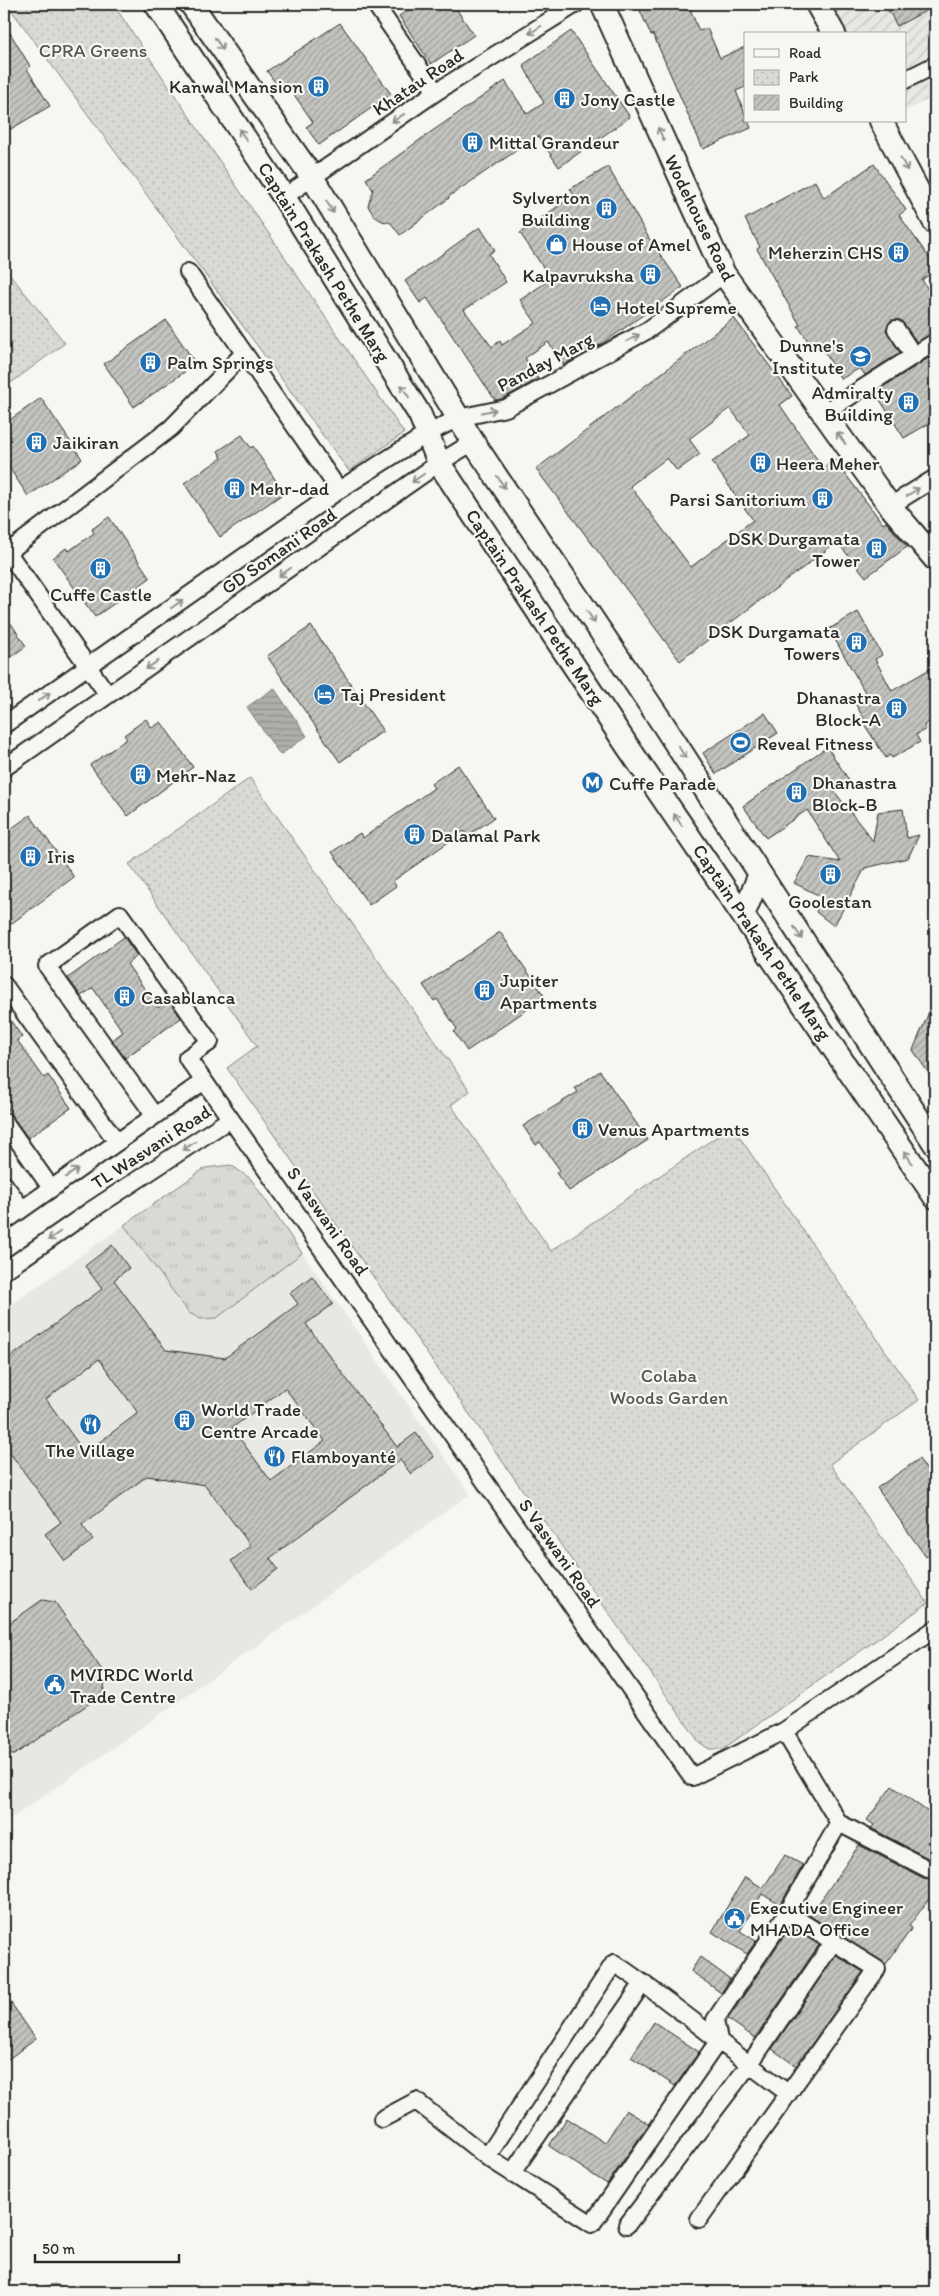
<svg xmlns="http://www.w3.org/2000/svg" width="939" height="2296" viewBox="0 0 939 2296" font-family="Itim,sans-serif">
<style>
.built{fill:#e7e7e3}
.industrial{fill:url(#industrial-furrows)}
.grass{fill:url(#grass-tufts);stroke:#828280}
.wetland{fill:url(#wetland-marsh);stroke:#828280}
.park{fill:url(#park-dots);stroke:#828280}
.water{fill:url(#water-rules);stroke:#7a7a78}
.building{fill:url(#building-hatch);stroke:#2b2b2b;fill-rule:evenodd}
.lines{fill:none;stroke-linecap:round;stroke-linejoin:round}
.street-casing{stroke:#2b2b2b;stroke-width:20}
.secondary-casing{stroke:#2b2b2b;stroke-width:26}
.street{stroke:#f6f6f2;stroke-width:16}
.secondary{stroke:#f6f6f2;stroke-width:22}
.oneway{stroke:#90908e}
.labels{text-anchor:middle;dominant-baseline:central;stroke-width:4.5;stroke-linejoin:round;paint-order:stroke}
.park-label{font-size:19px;fill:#565656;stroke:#f6f6f2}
.street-label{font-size:19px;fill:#2b2b2b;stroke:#f6f6f2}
.poi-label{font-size:19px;fill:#2b2b2b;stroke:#f6f6f2;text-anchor:start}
</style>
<defs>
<pattern id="industrial-furrows" width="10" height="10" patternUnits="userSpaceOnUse" patternTransform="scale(1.25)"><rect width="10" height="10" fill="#e7e7e3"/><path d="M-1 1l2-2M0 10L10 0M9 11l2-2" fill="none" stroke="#c6c6c3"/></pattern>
<pattern id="grass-tufts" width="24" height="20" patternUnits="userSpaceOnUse" patternTransform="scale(1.25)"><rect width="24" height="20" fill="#d9d9d5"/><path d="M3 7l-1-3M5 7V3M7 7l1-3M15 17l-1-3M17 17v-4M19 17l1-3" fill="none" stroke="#babab7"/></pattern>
<pattern id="wetland-marsh" width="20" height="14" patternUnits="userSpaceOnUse" patternTransform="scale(1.25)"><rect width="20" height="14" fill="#d9d9d5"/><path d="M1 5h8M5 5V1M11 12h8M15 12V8" fill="none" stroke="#babab7"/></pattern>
<pattern id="park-dots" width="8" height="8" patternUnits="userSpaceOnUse" patternTransform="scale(1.25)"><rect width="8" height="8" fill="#d9d9d5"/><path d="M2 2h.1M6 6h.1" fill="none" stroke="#babab7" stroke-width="1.8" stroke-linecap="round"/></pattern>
<pattern id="water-rules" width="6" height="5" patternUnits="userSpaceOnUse" patternTransform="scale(1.25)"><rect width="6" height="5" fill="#aeaeab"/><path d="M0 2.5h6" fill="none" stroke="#8e8e8b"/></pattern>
<pattern id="building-hatch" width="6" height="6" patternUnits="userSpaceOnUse" patternTransform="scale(1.25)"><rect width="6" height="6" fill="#c3c3c0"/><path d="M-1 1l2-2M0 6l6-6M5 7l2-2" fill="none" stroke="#9f9f9c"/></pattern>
</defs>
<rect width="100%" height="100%" fill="#f6f6f2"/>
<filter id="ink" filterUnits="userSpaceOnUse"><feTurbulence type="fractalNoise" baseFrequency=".02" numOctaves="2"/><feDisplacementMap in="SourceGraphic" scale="10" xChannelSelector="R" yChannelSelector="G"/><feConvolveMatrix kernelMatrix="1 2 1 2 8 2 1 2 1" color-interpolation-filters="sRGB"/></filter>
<g filter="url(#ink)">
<!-- built -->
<path class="built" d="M231,1165L251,1179L470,1494L97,1759L4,1823V1310L205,1168Z"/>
<!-- industrial -->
<path class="industrial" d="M832,4H935V96L905,111V34H848Z"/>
<!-- grass -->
<path class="grass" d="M231,1165L251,1179L302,1253L217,1318L201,1319L189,1313L124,1225L205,1168Z"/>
<!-- wetland -->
<path class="wetland" d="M310,2283L337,2292H301Z"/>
<!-- park -->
<path class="park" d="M7,4H113L404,433L349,471Z
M4,267L65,343L4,388Z
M250,778L470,1091L451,1105L551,1251L732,1126L919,1400L830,1464L928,1603L723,1749H709L699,1742L227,1068L257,1046L129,864Z"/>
<!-- water -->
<path class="water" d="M274,688L307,736L280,755L247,707Z
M54,2284L80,2292H23Z"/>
<!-- building -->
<path class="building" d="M417,4H453L474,35L431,64L399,16Z
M637,4H688L699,31L707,28L720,58L745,47V87L736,91L745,114V121H748L751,128L703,149L653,34L651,35Z
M885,4H935V6L897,26Z
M4,23L30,66L27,69L50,106L4,133Z
M340,23L391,94L319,145L306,127L313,122L286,83L279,88L267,71Z
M571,31L630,117L559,167L538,136L448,197L449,198L400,235L391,223L382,221L374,216L368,206L373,190L366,179L428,134L505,81L527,114L544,103L523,65Z
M874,164L906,210L899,215L935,266V270L922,280L935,300V332L917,342L901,320H891L886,330L900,353L865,375L860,368L841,379L821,346L814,350L798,326L800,325L757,249L760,247L745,219L815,181L824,198Z
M608,167L650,240L683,287L603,343L596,347L595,345L564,365L548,342L525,358L538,379L502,399L495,400L427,298L420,303L405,281L480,227L495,250L489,254L506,282L464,310L492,347L500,341L502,345L536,323L520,300L551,279L520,233L574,195L570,189Z
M734,318L792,396L780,405L823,468L834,459L883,524L886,522L907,547L866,577L837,542L680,661L536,469ZM730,408L750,435L712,462L753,520L691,567L630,486L667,458L677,471L700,454L689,439Z
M166,320L196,364L134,407L104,364Z
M935,354V420L904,438L875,392Z
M41,398L82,459L28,496L4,460V424Z
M242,435L251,448L253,446L284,493L220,537L184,483L222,458L218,451Z
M109,517L150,578L95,617L53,558L66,548L69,551L94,533L92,529Z
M858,612L882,655L875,659L892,691L935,666V718L924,725L926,729L916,735L920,742L892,758L890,755L886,758L862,721L864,719L855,703L866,694L829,629Z
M4,613L26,646L4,662Z
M311,626L383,731L340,762L267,656Z
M765,713L778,733L716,774L703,753Z
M146,719L152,728L161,722L193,767L128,816L90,765L127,739L124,735Z
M827,747L849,780L834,791L873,841L878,812L903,809L907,838L919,835L908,858L865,868L834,926L816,912L822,897L794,883L809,857L840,862L807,810L766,838L743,806Z
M458,765L494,818L467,836L464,831L393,881L396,886L369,905L332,852L360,833L363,838L434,788L431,784Z
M30,815L74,877L4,929V834Z
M500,932L545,997L467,1051L454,1032L457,1029L437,999L434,1001L423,985Z
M124,937L137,956L127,964L158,1008L169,1000L181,1018L125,1058L112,1040L123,1032L93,988L81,996L68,978Z
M935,998V1083L913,1050Z
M4,1011L22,1037L17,1040L44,1078L48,1075L71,1108L28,1138L4,1105Z
M600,1071L648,1140L569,1191L556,1173L560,1170L540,1142L536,1145L523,1126L578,1092L575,1088Z
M112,1245L129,1268L114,1280L166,1350L225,1358L298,1304L290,1293L312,1276L333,1304L306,1324L397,1447L416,1433L434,1457L411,1474L400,1460L270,1558L278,1569L252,1589L231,1561L251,1546L205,1485L147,1476L82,1525L93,1540L65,1561L45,1534L61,1522L4,1445V1362L102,1289L85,1266ZM99,1359L138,1413L85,1453L46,1399ZM285,1388L325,1441L271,1481L232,1428Z
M919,1459L935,1482V1551L926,1557L877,1488Z
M42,1600L55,1602L106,1676L103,1694L14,1755L4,1754V1627Z
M892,1786L935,1817V1862L871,1828L874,1825L867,1820Z
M859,1845L923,1878L929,1879L935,1875V1891L909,1926L912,1928L886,1964L810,1916Z
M785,1855L803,1865L780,1905L762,1894L740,1931L756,1941L747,1954L712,1932L745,1877L763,1888Z
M790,1927L819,1945L755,2038L728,2019Z
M836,1955L863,1972L796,2066L772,2049Z
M700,1957L730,1979L721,1993L691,1971Z
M4,1993L36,2039L4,2062Z
M654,2022L699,2052L675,2086L631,2057Z
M626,2110L649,2124L607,2184L549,2146L567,2118L605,2143Z"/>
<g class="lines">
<defs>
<path id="street" d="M375,4L436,92
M905,80L935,65
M284,197L436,92L576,4
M188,272L339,490
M896,329L914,356
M824,413L935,342
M890,506L935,478
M4,547L108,695
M8,552L171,428L244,353
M4,725L339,490L427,434L458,418L506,408L648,330L724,274
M4,768L439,463L473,442
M4,985L117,1142
M154,1115L47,966L120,914L210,1042L187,1058L204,1081
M4,1121L51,1188
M4,1184L22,1209
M4,1222L204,1081L692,1777L784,1731L935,1629
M4,1271L90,1211L230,1119
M784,1731L839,1823L787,1913L715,2020L719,2040L592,2224L487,2157L614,1963C674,2003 729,2051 788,2093
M839,1823L928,1869
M382,2119L416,2101L487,2157
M512,2173L643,1983
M699,2219L877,1969L787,1913
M627,2225L749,2065L834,1941"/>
<path id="secondary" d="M156,4L284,197L420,415L439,463L628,747L935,1197
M191,4L312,177L473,442L663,724L935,1144
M602,4L724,274L890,506L935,559
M817,4L834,34
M881,121L935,223
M743,915L760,874"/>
</defs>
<!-- street casing -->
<use href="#street" class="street-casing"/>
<!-- secondary casing -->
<use href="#secondary" class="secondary-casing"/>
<!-- street -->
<use href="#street" class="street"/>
<!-- secondary -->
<use href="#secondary" class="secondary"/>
</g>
<!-- one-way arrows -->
<defs><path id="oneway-shaft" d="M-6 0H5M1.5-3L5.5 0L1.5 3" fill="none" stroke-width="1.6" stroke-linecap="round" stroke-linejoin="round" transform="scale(1.25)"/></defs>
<g class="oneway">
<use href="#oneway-shaft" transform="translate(535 30) rotate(148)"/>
<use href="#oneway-shaft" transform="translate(219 44) rotate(55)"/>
<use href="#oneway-shaft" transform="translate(398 118) rotate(146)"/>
<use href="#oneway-shaft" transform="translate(661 134) rotate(-114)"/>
<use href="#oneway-shaft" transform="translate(243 135) rotate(-124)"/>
<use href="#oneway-shaft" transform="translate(904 164) rotate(62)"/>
<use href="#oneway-shaft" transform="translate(330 207) rotate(59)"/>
<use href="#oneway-shaft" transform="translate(633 338) rotate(-29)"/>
<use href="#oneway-shaft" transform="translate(405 391) rotate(-122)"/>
<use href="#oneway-shaft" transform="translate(489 411) rotate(-12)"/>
<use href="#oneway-shaft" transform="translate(841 438) rotate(-126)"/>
<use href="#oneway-shaft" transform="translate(418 478) rotate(145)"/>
<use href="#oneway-shaft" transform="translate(501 482) rotate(56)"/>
<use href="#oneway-shaft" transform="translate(913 492) rotate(-32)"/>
<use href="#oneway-shaft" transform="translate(285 572) rotate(145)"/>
<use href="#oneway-shaft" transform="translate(177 604) rotate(-35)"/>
<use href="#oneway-shaft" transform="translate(591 617) rotate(56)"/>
<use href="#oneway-shaft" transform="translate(152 665) rotate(145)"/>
<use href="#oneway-shaft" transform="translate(44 697) rotate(-35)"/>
<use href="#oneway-shaft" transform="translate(682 752) rotate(57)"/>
<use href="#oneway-shaft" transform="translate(678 820) rotate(-124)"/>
<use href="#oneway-shaft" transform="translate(798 933) rotate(57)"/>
<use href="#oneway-shaft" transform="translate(189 1146) rotate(147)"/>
<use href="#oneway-shaft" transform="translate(908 1157) rotate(-124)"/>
<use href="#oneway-shaft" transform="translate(72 1173) rotate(-35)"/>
<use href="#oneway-shaft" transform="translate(54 1236) rotate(145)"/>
</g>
</g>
<!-- icons -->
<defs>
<symbol id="building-disc" viewBox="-11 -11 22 22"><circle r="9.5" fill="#1f6fb2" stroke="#f6f6f2"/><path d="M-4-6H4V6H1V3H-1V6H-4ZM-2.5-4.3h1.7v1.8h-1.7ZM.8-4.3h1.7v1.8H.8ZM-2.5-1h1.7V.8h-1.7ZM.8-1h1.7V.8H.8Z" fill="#fff"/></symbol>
<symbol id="shop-disc" viewBox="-11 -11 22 22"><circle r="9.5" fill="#1f6fb2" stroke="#f6f6f2"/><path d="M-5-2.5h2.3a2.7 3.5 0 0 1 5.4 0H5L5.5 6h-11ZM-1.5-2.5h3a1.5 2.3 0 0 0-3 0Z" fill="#fff"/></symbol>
<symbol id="hotel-disc" viewBox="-11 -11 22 22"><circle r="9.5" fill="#1f6fb2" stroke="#f6f6f2"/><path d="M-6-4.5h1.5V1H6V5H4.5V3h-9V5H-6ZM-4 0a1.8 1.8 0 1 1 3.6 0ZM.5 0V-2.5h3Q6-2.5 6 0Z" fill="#fff"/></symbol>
<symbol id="school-disc" viewBox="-11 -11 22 22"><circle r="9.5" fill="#1f6fb2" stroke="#f6f6f2"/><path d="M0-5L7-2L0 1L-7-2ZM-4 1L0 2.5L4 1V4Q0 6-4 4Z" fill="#fff"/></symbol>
<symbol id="stadium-disc" viewBox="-11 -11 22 22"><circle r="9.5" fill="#1f6fb2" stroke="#f6f6f2"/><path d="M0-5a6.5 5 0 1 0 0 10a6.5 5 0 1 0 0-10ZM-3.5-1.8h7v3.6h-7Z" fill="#fff"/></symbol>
<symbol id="metro-disc" viewBox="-11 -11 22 22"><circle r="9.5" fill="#1f6fb2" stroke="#f6f6f2"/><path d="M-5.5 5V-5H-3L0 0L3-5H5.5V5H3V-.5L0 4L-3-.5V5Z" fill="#fff"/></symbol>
<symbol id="restaurant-disc" viewBox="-11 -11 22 22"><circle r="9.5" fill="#1f6fb2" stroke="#f6f6f2"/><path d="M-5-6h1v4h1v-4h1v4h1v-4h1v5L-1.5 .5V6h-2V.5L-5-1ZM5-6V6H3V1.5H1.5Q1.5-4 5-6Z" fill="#fff"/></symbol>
<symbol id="civic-disc" viewBox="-11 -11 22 22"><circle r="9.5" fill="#1f6fb2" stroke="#f6f6f2"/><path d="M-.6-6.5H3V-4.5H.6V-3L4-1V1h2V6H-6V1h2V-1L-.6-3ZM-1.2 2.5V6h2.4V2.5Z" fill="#fff"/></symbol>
</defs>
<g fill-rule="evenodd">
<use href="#building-disc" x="306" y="74" width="25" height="25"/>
<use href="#building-disc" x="552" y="86" width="25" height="25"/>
<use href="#building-disc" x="460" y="130" width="25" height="25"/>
<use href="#building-disc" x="594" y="196" width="25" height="25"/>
<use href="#shop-disc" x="544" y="232" width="25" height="25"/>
<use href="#building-disc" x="886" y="240" width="25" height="25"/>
<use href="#building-disc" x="638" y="262" width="25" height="25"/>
<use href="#hotel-disc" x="588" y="294" width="25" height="25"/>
<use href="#school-disc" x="848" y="344" width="25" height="25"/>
<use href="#building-disc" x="138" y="350" width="25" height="25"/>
<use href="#building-disc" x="896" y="390" width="25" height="25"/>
<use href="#building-disc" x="24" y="430" width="25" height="25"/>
<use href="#building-disc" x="748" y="450" width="25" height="25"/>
<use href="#building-disc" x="222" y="476" width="25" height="25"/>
<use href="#building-disc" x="810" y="486" width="25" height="25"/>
<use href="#building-disc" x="864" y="536" width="25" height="25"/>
<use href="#building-disc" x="88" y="556" width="25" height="25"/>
<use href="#building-disc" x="844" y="630" width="25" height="25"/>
<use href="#hotel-disc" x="312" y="682" width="25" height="25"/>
<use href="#building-disc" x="884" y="696" width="25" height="25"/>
<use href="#stadium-disc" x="728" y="730" width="25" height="25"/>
<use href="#building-disc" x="128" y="762" width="25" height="25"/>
<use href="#metro-disc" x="580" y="770" width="25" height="25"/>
<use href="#building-disc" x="784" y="780" width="25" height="25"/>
<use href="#building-disc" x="402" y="822" width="25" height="25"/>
<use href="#building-disc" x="18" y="844" width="25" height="25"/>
<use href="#building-disc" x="818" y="862" width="25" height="25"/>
<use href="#building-disc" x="472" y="978" width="25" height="25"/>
<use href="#building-disc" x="112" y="984" width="25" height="25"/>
<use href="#building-disc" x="570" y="1116" width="25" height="25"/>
<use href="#building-disc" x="172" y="1408" width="25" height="25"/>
<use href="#restaurant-disc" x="78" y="1412" width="25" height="25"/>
<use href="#restaurant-disc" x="262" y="1444" width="25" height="25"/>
<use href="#civic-disc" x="42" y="1672" width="25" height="25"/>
<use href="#civic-disc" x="722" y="1906" width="25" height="25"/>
</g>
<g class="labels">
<!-- park labels -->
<g class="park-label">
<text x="93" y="50">CPRA Greens</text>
<text x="669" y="1375">Colaba<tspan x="669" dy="22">Woods Garden</tspan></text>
</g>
<!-- street labels -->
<g class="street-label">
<text transform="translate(418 82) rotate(-34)">Khatau Road</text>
<text transform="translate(700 218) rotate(64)">Wodehouse Road</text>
<text transform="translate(324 262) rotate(58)">Captain Prakash Pethe Marg</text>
<text transform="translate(545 362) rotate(-28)">Panday Marg</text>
<text transform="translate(279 551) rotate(-35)">GD Somani Road</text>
<text transform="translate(535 607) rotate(56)">Captain Prakash Pethe Marg</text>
<text transform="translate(762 942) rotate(56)">Captain Prakash Pethe Marg</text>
<text transform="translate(151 1147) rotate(-33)">TL Wasvani Road</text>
<text transform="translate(328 1221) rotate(55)">S Vaswani Road</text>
<text transform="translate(560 1553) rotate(55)">S Vaswani Road</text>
</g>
<!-- poi labels -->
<g class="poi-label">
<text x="303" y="86" text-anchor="end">Kanwal Mansion</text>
<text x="581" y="99">Jony Castle</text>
<text x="489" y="142">Mittal Grandeur</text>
<text x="590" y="197" text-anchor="end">Sylverton<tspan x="590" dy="22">Building</tspan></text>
<text x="572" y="244">House of Amel</text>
<text x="883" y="252" text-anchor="end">Meherzin CHS</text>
<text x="634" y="275" text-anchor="end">Kalpavruksha</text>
<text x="616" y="307">Hotel Supreme</text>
<text x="844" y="345" text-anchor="end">Dunne's<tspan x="844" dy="22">Institute</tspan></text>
<text x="167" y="362">Palm Springs</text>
<text x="893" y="392" text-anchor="end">Admiralty<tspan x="893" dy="22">Building</tspan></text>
<text x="53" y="442">Jaikiran</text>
<text x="776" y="463">Heera Meher</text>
<text x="250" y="488">Mehr-dad</text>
<text x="806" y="499" text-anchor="end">Parsi Sanitorium</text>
<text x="860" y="538" text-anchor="end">DSK Durgamata<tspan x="860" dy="22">Tower</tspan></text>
<text x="101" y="594" text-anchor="middle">Cuffe Castle</text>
<text x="840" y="631" text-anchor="end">DSK Durgamata<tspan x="840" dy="22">Towers</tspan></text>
<text x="341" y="694">Taj President</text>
<text x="881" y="697" text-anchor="end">Dhanastra<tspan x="881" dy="22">Block-A</tspan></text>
<text x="757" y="743">Reveal Fitness</text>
<text x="156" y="775">Mehr-Naz</text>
<text x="812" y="782">Dhanastra<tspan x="812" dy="22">Block-B</tspan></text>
<text x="609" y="783">Cuffe Parade</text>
<text x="431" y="835">Dalamal Park</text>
<text x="47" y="856">Iris</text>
<text x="830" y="901" text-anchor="middle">Goolestan</text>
<text x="500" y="980">Jupiter<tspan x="500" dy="22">Apartments</tspan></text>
<text x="141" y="997">Casablanca</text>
<text x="598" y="1129">Venus Apartments</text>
<text x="201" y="1409">World Trade<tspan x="201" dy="22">Centre Arcade</tspan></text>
<text x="90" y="1450" text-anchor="middle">The Village</text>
<text x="291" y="1456">Flamboyanté</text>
<text x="70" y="1674">MVIRDC World<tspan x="70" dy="22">Trade Centre</tspan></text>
<text x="750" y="1907">Executive Engineer<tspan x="750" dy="22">MHADA Office</tspan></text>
</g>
</g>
<!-- margin -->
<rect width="939" height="2296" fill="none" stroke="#f6f6f2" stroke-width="20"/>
<rect x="10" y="10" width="919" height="2276" fill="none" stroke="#2b2b2b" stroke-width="2" filter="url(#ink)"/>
<!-- legend -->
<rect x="744" y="32" width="162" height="90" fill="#f6f6f2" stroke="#a5a5a2"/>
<rect x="754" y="49" width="25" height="8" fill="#f6f6f2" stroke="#a5a5a2"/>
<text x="789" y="58" font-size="15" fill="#2b2b2b">Road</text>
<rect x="754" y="70" width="25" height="15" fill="url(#park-dots)" stroke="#a5a5a2"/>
<text x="789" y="82" font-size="15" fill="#2b2b2b">Park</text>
<rect x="754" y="95" width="25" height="15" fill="url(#building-hatch)" stroke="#a5a5a2"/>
<text x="789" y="108" font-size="15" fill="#2b2b2b">Building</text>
<!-- scale -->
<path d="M35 2254v8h144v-8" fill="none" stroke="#2b2b2b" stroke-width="2.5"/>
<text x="42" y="2254" font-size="15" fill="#2b2b2b" stroke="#f6f6f2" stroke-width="4" paint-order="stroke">50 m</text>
</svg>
